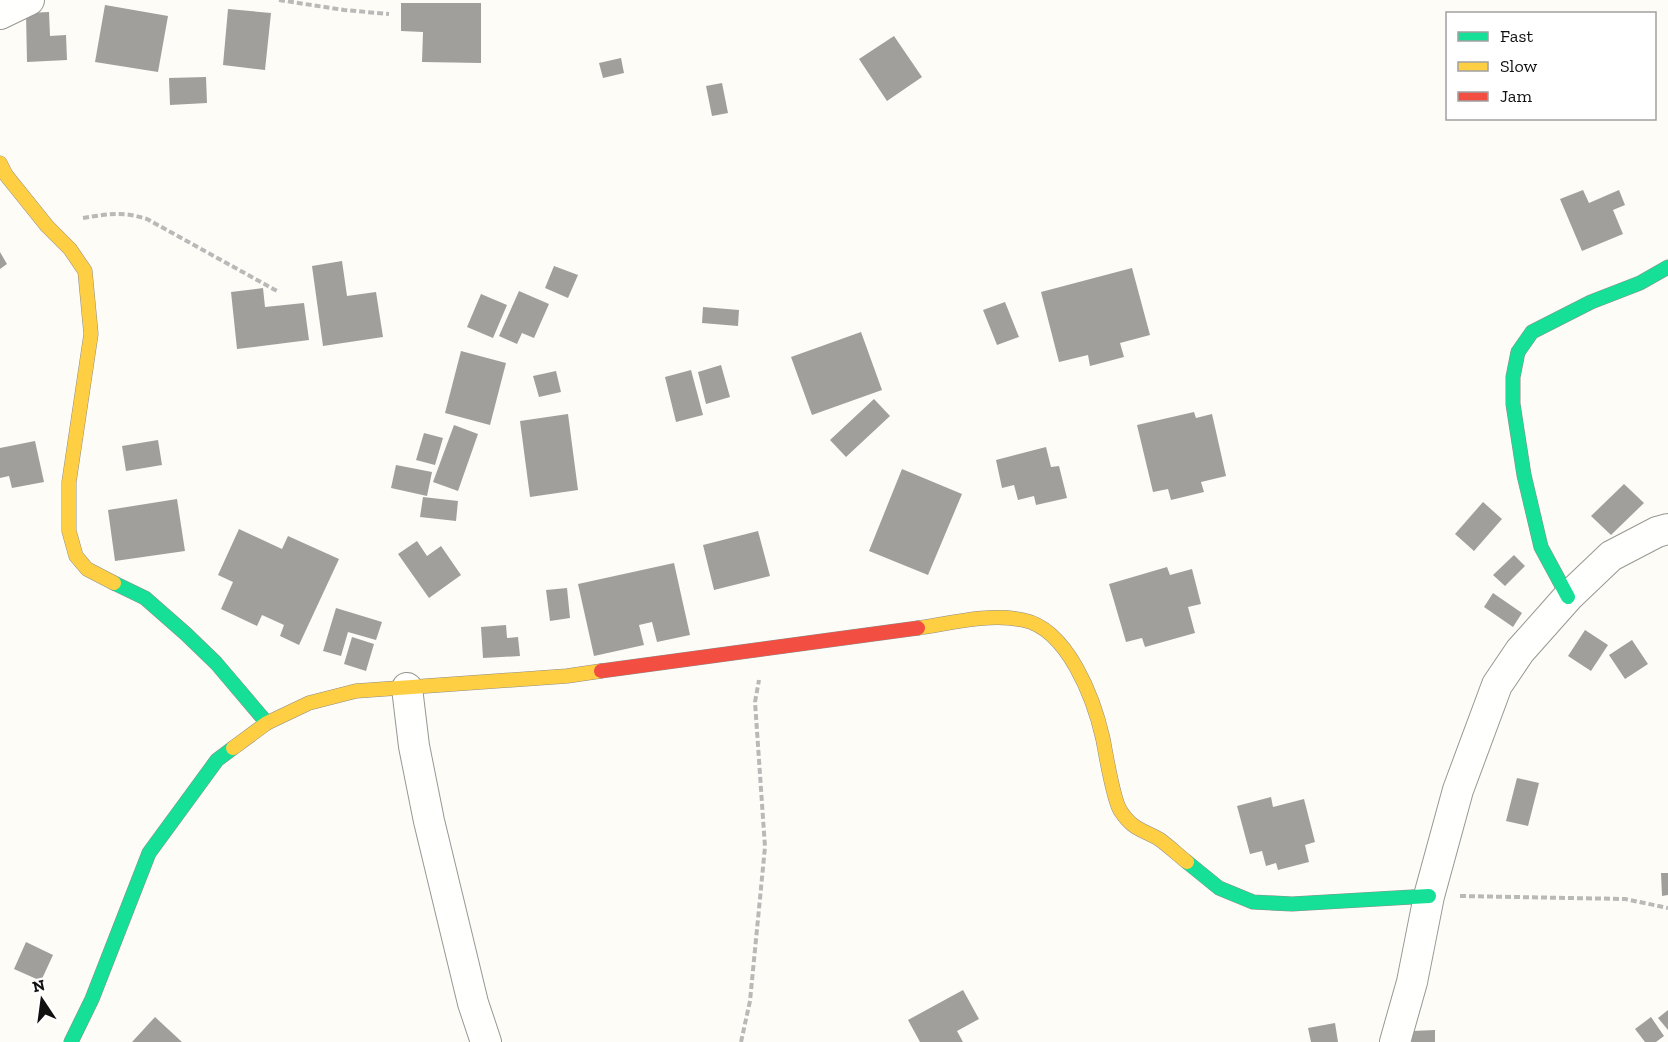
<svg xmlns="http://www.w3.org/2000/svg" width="1668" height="1042" viewBox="0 0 1668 1042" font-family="'Zilla Slab',serif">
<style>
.building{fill:#a19f9c}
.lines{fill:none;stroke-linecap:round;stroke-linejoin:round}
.street-casing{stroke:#979795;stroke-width:32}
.fast-casing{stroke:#8e8d8b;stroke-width:15}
.slow-casing{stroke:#8e8d8b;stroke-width:15}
.jam-casing{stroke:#8e8d8b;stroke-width:15}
.path{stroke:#b9b9b8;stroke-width:4;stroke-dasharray:6 3;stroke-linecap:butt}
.street{stroke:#fffffe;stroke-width:30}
.fast{stroke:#16e098;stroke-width:14}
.slow{stroke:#ffcf43;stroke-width:14}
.jam{stroke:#f24e42;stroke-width:14}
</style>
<rect width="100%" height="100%" fill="#fdfcf7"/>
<!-- building -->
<path class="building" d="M401,3H481V63L422,62L423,32L401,31Z
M105,5L168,16L158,72L95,62Z
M228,9L271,13L265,70L223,65Z
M49,12L50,36L66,35L67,60L27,62L26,13Z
M894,36L922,77L887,101L859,59Z
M621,58L624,73L603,78L599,63Z
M206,77L207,103L170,105L169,78Z
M722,83L728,113L712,116L706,86Z
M1583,190L1589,203L1619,190L1625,205L1613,210L1623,234L1582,251L1560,199Z
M0,252L7,264L0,269Z
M342,261L347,296L376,292L383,337L323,346L312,266Z
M554,266L578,275L568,298L545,288Z
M1132,268L1150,335L1120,343L1124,357L1090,366L1088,355L1059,362L1041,292Z
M263,288L265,307L304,303L309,340L237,349L231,292Z
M519,291L549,304L534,338L522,333L517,344L499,336Z
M481,294L507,305L493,338L467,327Z
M1005,302L1019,337L997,345L983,310Z
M703,307L739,310L738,326L702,323Z
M861,332L882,390L812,415L791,357Z
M461,351L506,363L490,425L445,413Z
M721,365L730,397L706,404L698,372Z
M691,370L703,415L676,422L665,377Z
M556,371L561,392L539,397L533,376Z
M874,399L890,416L846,457L830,440Z
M1194,412L1196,418L1212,414L1226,476L1201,482L1204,492L1171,500L1168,489L1153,492L1137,425Z
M568,414L578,490L530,497L520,421Z
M454,425L478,434L458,491L433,482Z
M424,433L443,438L435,465L416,460Z
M158,440L162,465L126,471L122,446Z
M35,441L44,482L12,488L9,476L0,478V448Z
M1046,447L1051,467L1059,466L1067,498L1036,505L1034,496L1018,500L1014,485L1002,488L996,460Z
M396,465L432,472L427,496L391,488Z
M902,469L962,494L928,575L869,551Z
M1624,484L1644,503L1611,535L1591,516Z
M423,497L458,501L456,521L420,517Z
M177,499L185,551L115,561L108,510Z
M1483,502L1502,519L1474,551L1455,534Z
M239,529L282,549L288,536L339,559L299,645L280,636L284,625L262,615L257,626L221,609L233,582L218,575Z
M758,531L770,576L714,590L703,545Z
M417,541L427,556L441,546L461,575L429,598L398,554Z
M1514,555L1525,566L1505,586L1493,575Z
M674,563L690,635L657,642L652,622L639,625L644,645L594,656L578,584Z
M1167,567L1170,575L1192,569L1201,604L1188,607L1195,633L1145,647L1142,638L1126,642L1109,584Z
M567,588L570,618L550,621L546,590Z
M1493,593L1522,613L1513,627L1484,607Z
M336,608L382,622L376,640L348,632L341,656L323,651Z
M506,625L507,638L518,637L520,656L483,658L481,627Z
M1585,630L1608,645L1591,671L1568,656Z
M352,637L374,644L366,671L344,664Z
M1632,640L1648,664L1625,679L1609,655Z
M1517,778L1539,783L1528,826L1506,821Z
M1271,797L1273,807L1304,799L1315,842L1305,845L1309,862L1278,870L1276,863L1266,866L1262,851L1250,854L1237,806Z
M1661,873H1668V895L1662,896Z
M26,942L53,955L41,981L14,969Z
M963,990L979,1019L957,1031L963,1042H920L908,1020Z
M1668,1010V1030L1658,1018Z
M155,1017L182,1042H132Z
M1651,1017L1664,1036L1656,1042H1645L1635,1029Z
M1335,1023L1338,1042H1311L1308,1028Z
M1435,1030V1042H1412V1031Z"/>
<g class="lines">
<defs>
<path id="street" d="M0,14L29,0
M407,688L414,746L429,821L473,1003L486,1042
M1395,1042L1412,982L1429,896L1458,790L1497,685L1520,651L1568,597L1611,556L1657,532L1668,529"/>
<path id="fast" d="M114,583L145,598L186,634L216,663L267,723
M1568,597L1541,547L1524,475L1513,404V377L1518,352L1532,332L1591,302L1640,283L1668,267
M1187,862L1219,888L1253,902L1292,904L1429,896
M71,1042L92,999L149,853L217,760L233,748"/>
<path id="slow" d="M0,163L6,175L47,226L70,249L85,271L91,334L69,482V531L76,556L87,569L114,583
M918,628C952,623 989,613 1023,620C1068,629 1094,699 1103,739C1106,755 1113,798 1120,810C1132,829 1141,829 1159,839C1169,846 1178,855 1187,862
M233,748L267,723L309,703L356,691L567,676L601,671"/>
<path id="jam" d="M601,671L918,628"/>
</defs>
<!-- street casing -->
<use href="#street" class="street-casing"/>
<!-- fast casing -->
<use href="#fast" class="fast-casing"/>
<!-- slow casing -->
<use href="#slow" class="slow-casing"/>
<!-- jam casing -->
<use href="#jam" class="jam-casing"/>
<!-- path -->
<path class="path" d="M279,0L344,10L389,14
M83,218C108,214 122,211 147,219L277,291
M1460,896L1625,899L1668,908
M741,1042L750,1001L765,847L755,702L759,680"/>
<!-- street -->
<use href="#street" class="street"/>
<!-- fast -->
<use href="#fast" class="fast"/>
<!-- slow -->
<use href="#slow" class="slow"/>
<!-- jam -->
<use href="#jam" class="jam"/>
</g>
<!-- legend -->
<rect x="1446" y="12" width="210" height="108" fill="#ffffff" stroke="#a0a0a0" stroke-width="1.5"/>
<rect x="1458" y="32" width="30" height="9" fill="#16e098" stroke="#a0a0a0" stroke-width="1.5"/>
<text x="1500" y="42" font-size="18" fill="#111111">Fast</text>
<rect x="1458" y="62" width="30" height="9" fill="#ffcf43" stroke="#a0a0a0" stroke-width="1.5"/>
<text x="1500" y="72" font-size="18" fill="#111111">Slow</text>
<rect x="1458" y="92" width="30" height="9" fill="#f24e42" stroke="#a0a0a0" stroke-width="1.5"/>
<text x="1500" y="102" font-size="18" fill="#111111">Jam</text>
<!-- north arrow -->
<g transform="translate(42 1000) rotate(347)" stroke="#ffffff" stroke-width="4.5" paint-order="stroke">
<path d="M0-4.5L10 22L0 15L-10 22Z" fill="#111111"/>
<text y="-9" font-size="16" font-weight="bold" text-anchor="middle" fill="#111111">N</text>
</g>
</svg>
